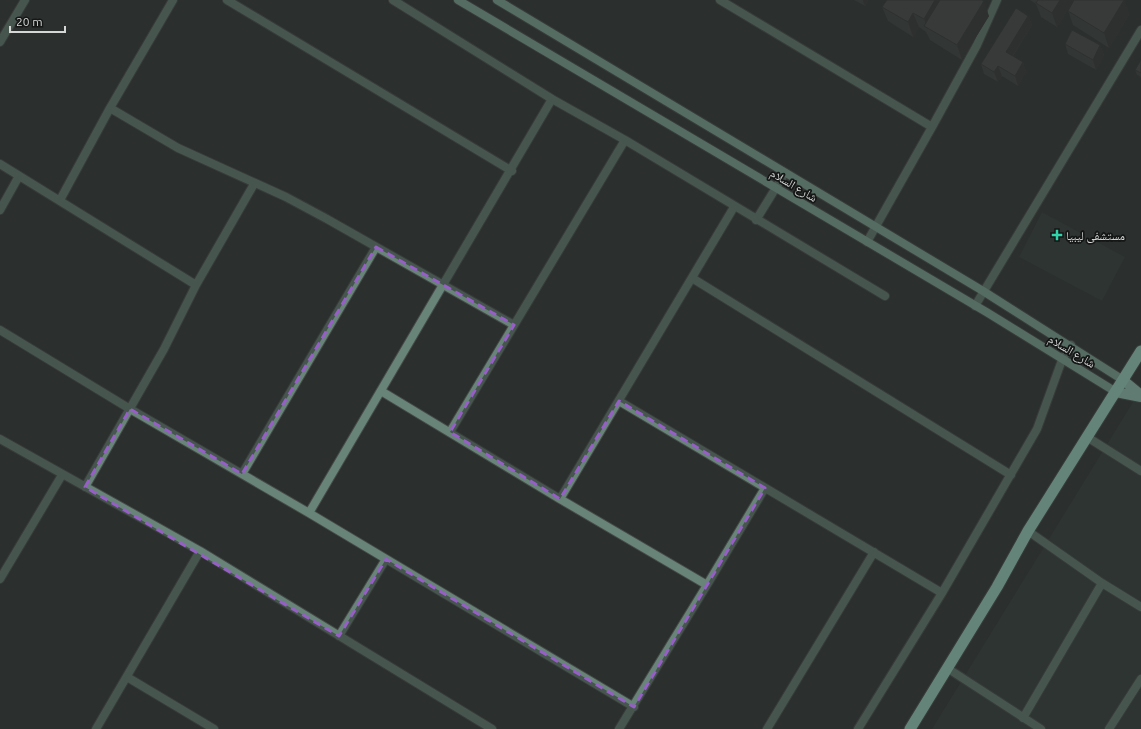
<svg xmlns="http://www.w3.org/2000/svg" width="1141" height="729" viewBox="0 0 1141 729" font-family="Ubuntu,'Noto Naskh Arabic',sans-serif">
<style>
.built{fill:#303a36}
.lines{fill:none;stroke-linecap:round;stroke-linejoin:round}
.service-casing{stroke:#464a48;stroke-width:10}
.minor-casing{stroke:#464a48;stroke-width:10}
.secondary-casing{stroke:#464a48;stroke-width:10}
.primary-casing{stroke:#464a48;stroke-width:12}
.trunk-casing{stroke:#464a48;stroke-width:13}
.service{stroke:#688479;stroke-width:8}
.minor{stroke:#688479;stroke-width:8}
.secondary{stroke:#87b5a4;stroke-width:8}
.primary{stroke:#9fdac5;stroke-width:10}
.trunk{stroke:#aaecd4;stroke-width:11}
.wall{fill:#3b3e3d}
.shaded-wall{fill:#303232}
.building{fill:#454847;stroke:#303232}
.marked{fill:none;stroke:#965fc6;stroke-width:3;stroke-dasharray:8 5;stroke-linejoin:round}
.poi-dot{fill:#31d4a9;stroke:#151616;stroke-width:1.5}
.labels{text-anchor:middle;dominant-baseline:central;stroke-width:3.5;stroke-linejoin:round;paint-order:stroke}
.street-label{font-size:12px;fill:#d5d7d6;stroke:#151616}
.poi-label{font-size:12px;fill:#d5d7d6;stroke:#151616;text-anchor:start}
</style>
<rect width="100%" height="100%" fill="#2b2f2d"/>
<!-- built -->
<path class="built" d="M1042,212L1125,257L1102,301L1019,257Z
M1141,389V729H932Z"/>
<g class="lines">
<defs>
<path id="service" d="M1087,437L1141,471
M1028,531L1102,583L1141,607
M947,668L1041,729
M1023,718L1102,583
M1109,729L1141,679"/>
<path id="minor" d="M227,0L512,171
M393,0L552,99L625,140L885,296
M720,0L932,127L977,45L997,0
M0,42L25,0
M110,108L178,148L286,197L327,219L514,325
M0,164L196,285
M60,200L110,108L173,0
M0,210L19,176
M756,220L785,173
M867,242L932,127
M692,278L1011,475
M975,306L1141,30
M0,330L130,409L309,513L634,707
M381,391L560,499
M619,401L942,593
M450,432L625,140
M0,439L200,551L492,729
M242,474L376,247
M85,487L164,349L196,285L254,184
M309,513L552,99
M0,579L62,475
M707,585L765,488
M339,636L386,559
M127,677L214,729
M96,729L200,551
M619,729L707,585L560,499L734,207
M767,729L874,552
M858,729L942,593L1037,429L1062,360L1071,345"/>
<path id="secondary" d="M458,0L988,313L1116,392
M497,0L983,291L1123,380"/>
<path id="primary" d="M1123,380L1141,395
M1116,392L1141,397"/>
<path id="trunk" d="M910,729L997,587L1028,531L1141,351"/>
</defs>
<!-- service casing -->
<use href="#service" class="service-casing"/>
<!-- minor casing -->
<use href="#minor" class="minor-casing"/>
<!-- secondary casing -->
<use href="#secondary" class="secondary-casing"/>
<!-- primary casing -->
<use href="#primary" class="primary-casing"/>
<!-- trunk casing -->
<use href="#trunk" class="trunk-casing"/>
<!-- service -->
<use href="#service" class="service"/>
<!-- minor -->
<use href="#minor" class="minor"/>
<!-- secondary -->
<use href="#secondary" class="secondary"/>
<!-- primary -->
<use href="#primary" class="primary"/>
<!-- trunk -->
<use href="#trunk" class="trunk"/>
</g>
<!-- wall -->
<path class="wall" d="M854,0H868L865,6Z
M1030,0H1074L1057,27L1041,17L1036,4Z
M1124,0L1129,15L1109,48L1073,25L1068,11Z
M882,7L989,16L962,60L930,40L926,32L919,27L913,37L888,21Z
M1028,16L1032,25L1013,56L1023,62L1026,72L1018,86L1002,76L998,82L984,74L981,64Z
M1065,44L1100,45L1104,55L1096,70L1068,54Z
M1141,60V77L1137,75L1135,70Z"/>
<!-- shaded-wall -->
<path class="shaded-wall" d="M863,0H868L865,6L863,1Z
M935,0H949L927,27L924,19Z
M1060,0H1074L1057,27L1052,13Z
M1124,0L1129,15L1109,48L1104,33Z
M984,1L989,16L962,60L957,45Z
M913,13L919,27L913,37L908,22Z
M1028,16L1032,25L1009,61L1006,52Z
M1100,45L1104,55L1096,70L1093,60Z
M1023,62L1026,72L1018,86L1015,76Z
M998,66L1002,76L998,82L994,72Z"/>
<!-- building -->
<path class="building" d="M887,0H935L924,19L913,13L908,22L882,7Z
M940,0H982L984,1L957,45L924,26Z
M1038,0H1060L1052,13L1036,3Z
M1074,0H1124L1104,33L1068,11Z
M1016,8L1028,16L1006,52L1023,62L1015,76L998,66L994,72L981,64Z
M1072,30L1100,45L1093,60L1065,44Z
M1141,60V73L1135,70Z"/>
<!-- marked area -->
<path d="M0 0H1141V729H0ZM376,247L514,325L450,432L560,499L619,401L765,488L634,707L386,559L339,636L85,487L130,409L242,474Z" fill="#2b2f2d" fill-opacity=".55" fill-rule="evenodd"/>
<path class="marked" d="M376,247L514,325L450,432L560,499L619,401L765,488L634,707L386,559L339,636L85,487L130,409L242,474Z"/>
<!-- markers -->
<path class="poi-dot" d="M1055 229h4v4h4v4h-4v4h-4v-4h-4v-4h4z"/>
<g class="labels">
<!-- street labels -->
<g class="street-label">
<text transform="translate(794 185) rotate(31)">شارع السلام</text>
<text transform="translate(1072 351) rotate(31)">شارع السلام</text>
</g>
<!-- poi labels -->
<g class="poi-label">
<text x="1066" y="235">مستشفى ليبيا</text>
</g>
</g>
<!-- scale -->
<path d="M10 26v6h55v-6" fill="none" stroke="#d5d7d6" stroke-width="2"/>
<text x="16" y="26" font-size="12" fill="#d5d7d6" stroke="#151616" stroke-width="3" paint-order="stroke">20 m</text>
</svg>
